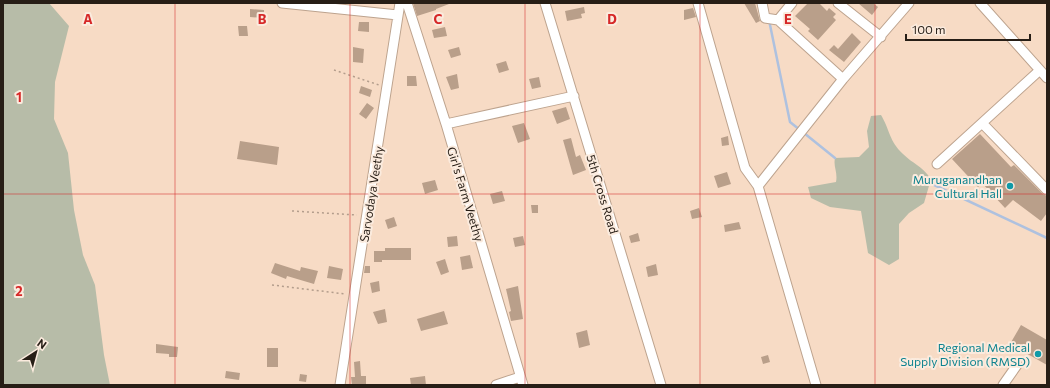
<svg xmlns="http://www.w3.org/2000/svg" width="1050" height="388" viewBox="0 0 1050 388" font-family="Commissioner,sans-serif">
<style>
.green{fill:#b7bca8}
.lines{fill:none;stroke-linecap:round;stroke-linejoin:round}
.stream{stroke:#aec1df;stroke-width:2.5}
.building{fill:#b99f8a}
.minor-casing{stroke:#bda38e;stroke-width:11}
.path{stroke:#b39d8c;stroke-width:1.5;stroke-dasharray:2 3;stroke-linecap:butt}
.minor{stroke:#fff;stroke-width:9}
.grid{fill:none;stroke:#d62828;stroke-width:1;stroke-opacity:0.55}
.culture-dot{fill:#0f9aa8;stroke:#fbebde;stroke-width:1.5}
.labels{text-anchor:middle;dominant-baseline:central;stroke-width:4;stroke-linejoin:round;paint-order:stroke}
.culture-label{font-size:12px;fill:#0d838f;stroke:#fbebde;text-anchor:end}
.street-label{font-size:12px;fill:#271e16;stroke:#fbebde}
.grid-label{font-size:13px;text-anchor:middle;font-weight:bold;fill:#d62828;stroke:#fbebde;stroke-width:4;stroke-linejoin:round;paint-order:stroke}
</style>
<rect width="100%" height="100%" fill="#f7dbc5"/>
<!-- green -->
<path class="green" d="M3,3H49L69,26L55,82L54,119L68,153L74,210L83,255L95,285L104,355L110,385H3Z
M881,115C890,130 889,141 903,154C913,164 921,165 931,179L924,203L909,213L899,224V259L889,265L868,253L861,211L830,207L811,198L808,187L836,182C838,172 833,167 835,158L859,157L869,147L867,131L871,116Z"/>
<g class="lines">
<!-- stream -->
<path class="stream" d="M769,20L790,122L800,130
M804,133L835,158
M930,183L1047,238"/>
</g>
<!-- building -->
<path class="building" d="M413,3H449V4L436,9V10L417,16Z
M744,3H755L760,21L756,23Z
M808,3H819L827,11L829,8L836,14L833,17L836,20L818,40L808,31L810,29L795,16Z
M858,3H873L878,7L872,15Z
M584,7L585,13L581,14L582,18L567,21L565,11Z
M693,8L696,17L684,20V10Z
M250,9L264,10V18L250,17Z
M359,22H369V32L358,31Z
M238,26H247L248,36H239Z
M445,27L447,36L434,38L432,30Z
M852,33L861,42L844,62L829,50L834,45L838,49Z
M353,47L364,49L363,63L353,62Z
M459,47L461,55L451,58L448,50Z
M506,61L509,70L499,73L496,64Z
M457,74L459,88L451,90L446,77Z
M407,76H416L417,86H407Z
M539,77L541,87L532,89L529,79Z
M361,86L372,90L370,97L359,93Z
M367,103L374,108L366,119L359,114Z
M566,107L570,119L557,124L552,111Z
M524,123L530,139L518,143L512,126Z
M980,134L1011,167L1014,165L1043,194L1047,196V213L1041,221L1013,200L1005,208L982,183L978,187L952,159Z
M728,136L729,145L722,146L721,138Z
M571,138L576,157L580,155L586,170L573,175L563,140Z
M240,141L279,147L277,165L237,159Z
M727,172L731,184L718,188L714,176Z
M435,180L438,190L425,194L422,183Z
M502,191L505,201L493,204L490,194Z
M531,205H538V213H532Z
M699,208L702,217L692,219L690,211Z
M394,217L397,226L388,229L385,220Z
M739,222L741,229L725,232L724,225Z
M638,233L640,241L631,243L629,236Z
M457,236L458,246L448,247L447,237Z
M523,236L525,245L515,247L513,238Z
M385,248H411V260H382V262H374V251H385Z
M470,255L473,268L462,270L460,257Z
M445,259L449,272L441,275L436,262Z
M275,263L300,271L301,267L318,271L314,284L287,276L286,279L271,273Z
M656,264L658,275L648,277L646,267Z
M329,266L343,269L341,280L327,278Z
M365,266H370V273H364Z
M379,281L380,291L372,293L370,283Z
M518,286L523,319L511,321L509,312L511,311L506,289Z
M385,309L387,322L378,324L373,312Z
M444,311L448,324L421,331L417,319Z
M1021,325L1047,340V365L1010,344Z
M587,330L590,345L579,348L576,333Z
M156,344L178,347L177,357H169V354L156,353Z
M267,348H278V367H267Z
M768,355L770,362L763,364L761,357Z
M360,361L361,376H366V385H352L351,377H355L354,362Z
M226,371L240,373L239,380L225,378Z
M300,374L307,375L306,382L299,381Z
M425,376L426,385H411L410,378Z"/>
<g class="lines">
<defs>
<path id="minor" d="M282,3L398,15
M407,3L446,124L523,385
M545,3L661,385
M698,3L745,168L758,186L816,385
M762,3L765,18L778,20
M792,3L778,20L843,79
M838,3L881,37
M980,3L1047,78
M982,123L1047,190
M446,124L574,96
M937,164L1040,70
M758,186L843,79L909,3
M340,385L400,3
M496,385L520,377
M1003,385L1017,365"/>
</defs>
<!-- minor casing -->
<use href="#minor" class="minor-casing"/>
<!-- path -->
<path class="path" d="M334,70L379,85
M292,211L357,215
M272,285L345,294"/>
<!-- minor -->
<use href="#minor" class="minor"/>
</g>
<!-- grid -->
<path class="grid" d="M175,3V385M350,3V385M525,3V385M700,3V385M875,3V385M3,194H1047"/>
<!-- markers -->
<g class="culture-dot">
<circle cx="1010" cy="186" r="4"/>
<circle cx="1038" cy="354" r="4"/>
</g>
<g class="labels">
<!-- culture labels -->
<g class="culture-label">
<text x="1002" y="179">Muruganandhan<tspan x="1002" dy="14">Cultural Hall</tspan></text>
<text x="1030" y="347">Regional Medical<tspan x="1030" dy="14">Supply Division (RMSD)</tspan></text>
</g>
<!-- street labels -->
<g class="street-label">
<text transform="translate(371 194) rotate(-81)">Sarvodaya Veethy</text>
<text transform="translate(466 194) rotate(73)">Girl's Farm Veethy</text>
<text transform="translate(603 194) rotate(73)">5th Cross Road</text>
</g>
</g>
<g class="grid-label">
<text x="88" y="24">A</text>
<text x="262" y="24">B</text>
<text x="438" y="24">C</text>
<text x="612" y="24">D</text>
<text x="788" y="24">E</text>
<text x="19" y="102">1</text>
<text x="19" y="296">2</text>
</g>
<!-- border -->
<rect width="1050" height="388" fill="none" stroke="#271e16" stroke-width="8"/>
<!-- north arrow -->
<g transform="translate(36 352) rotate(36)" stroke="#fbebde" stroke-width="3" paint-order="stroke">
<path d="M0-3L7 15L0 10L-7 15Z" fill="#271e16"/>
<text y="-6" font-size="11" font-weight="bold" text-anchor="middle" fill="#271e16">N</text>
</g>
<!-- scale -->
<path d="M906 34v6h124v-6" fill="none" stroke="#271e16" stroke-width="2"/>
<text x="912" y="34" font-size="12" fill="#271e16" stroke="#fbebde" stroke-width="3" paint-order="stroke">100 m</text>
</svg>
